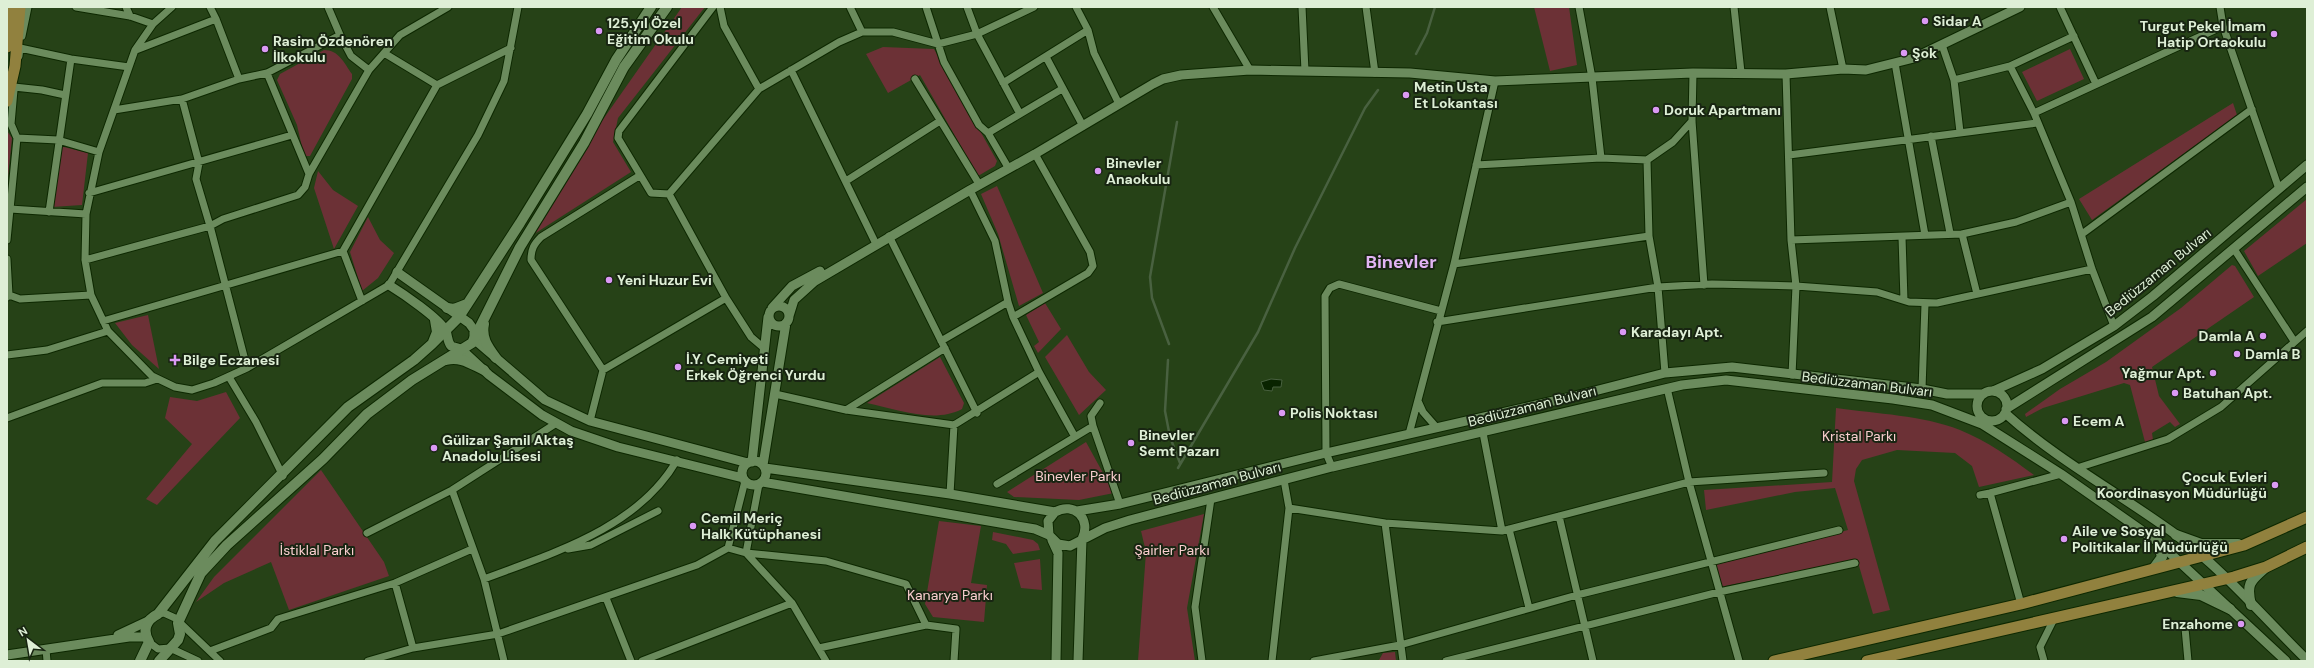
<svg xmlns="http://www.w3.org/2000/svg" width="2314" height="668" viewBox="0 0 2314 668" font-family="'DM Sans',sans-serif">
<style>
.green{fill:#6c3136}
.water{fill:#092400;stroke:#496140}
.lines{fill:none;stroke-linecap:round;stroke-linejoin:round}
.stream{stroke:#496140;stroke-width:2.5}
.minor-casing{stroke:#0d2800;stroke-width:9}
.tertiary-casing{stroke:#0d2800;stroke-width:11}
.secondary-casing{stroke:#0d2800;stroke-width:12}
.primary-casing{stroke:#0d2800;stroke-width:13}
.minor{stroke:#6b8b5d;stroke-width:7}
.tertiary{stroke:#6b8b5d;stroke-width:9}
.secondary{stroke:#6b8b5d;stroke-width:10}
.primary{stroke:#91813e;stroke-width:11}
.poi-dot{fill:#db99f5;stroke:#182512;stroke-width:1.5}
.labels{text-anchor:middle;dominant-baseline:central;stroke-width:4;stroke-linejoin:round;paint-order:stroke}
.poi-label{font-size:14px;font-weight:bold;fill:#deefd6;stroke:#182512;text-anchor:start}
.street-label{font-size:14px;fill:#deefd6;stroke:#182512}
.park-label{font-size:14px;fill:#facecf;stroke:#182512}
.district-label{font-size:18px;font-weight:bold;fill:#e1b4f4;stroke:#182512}
</style>
<rect width="100%" height="100%" fill="#264217"/>
<!-- green -->
<path class="green" d="M682,7H705L618,118L613,142L631,172L531,236L590,138Z
M1534,7H1569L1577,65L1550,71Z
M883,47L934,49L997,161L995,166L978,176L920,75L888,93L866,54Z
M2070,49L2084,79L2037,101L2022,72Z
M324,50C339,50 344,63 352,74V79L310,156H304L297,125L277,80L280,74Z
M2233,103L2237,115L2092,220L2079,199Z
M7,131L12,138L7,186Z
M60,146L88,153L82,205L52,207Z
M318,171L333,190L358,206L334,249L314,188Z
M997,186L1043,293L1019,306L998,234L981,194Z
M2307,199V243L2258,276L2244,251Z
M368,217L380,240L394,253L378,278L362,291L350,252Z
M2232,265L2235,266L2254,297L2152,367L2159,396L2180,424L2175,427L2170,422L2152,433L2153,440L2145,442L2130,385L2124,383L2043,408L2026,417L2025,414L2060,389L2106,362L2181,308Z
M1045,303L1061,329L1038,353L1034,346L1039,342L1026,315Z
M148,315L159,369L132,345L115,323Z
M1067,335L1089,372L1106,390L1079,415L1045,357Z
M940,357L964,403L962,409C934,424 896,409 867,403Z
M226,392L240,418L157,505L146,499L192,444L165,418L170,397L197,401Z
M1836,408C1877,414 1922,415 1960,430C1987,441 2011,458 2034,475L1979,487L1972,466L1955,453L1897,450L1862,460L1856,469L1854,481L1890,610L1873,614L1857,559L1720,587L1715,565L1848,530L1835,488L1795,492L1706,510L1704,490L1832,482Z
M1086,442L1114,493L1079,500L1014,497L1007,492Z
M321,470L384,562L389,576L289,610L271,562L224,583L196,602L214,577Z
M1204,514L1187,608L1195,661H1138L1146,552L1141,531Z
M939,521L981,526L971,583L987,585L984,622L933,617L925,604Z
M993,532L1033,540L1038,544L1040,550L1013,554L1006,544L992,540Z
M1040,559L1042,590L1021,588L1014,563Z
M1395,652L1396,661H1376L1379,660L1383,653Z"/>
<!-- water -->
<path class="water" d="M1271,379L1282,380L1281,387H1273L1272,391L1264,390L1261,382Z"/>
<g class="lines">
<!-- stream -->
<path class="stream" d="M1416,54L1427,33L1435,7
M1169,344L1152,298L1150,277L1177,122
M1168,360L1165,411L1170,437L1180,463
M1178,468L1258,332L1295,248L1365,108L1378,90"/>
<defs>
<path id="minor" d="M76,7L130,16L153,24
M126,7L130,16
M172,7L153,24L135,50L99,152L86,214L85,260L91,295L108,331L152,376L175,387L192,390L214,383L247,368L389,285L478,135L504,81L518,7
M713,7L619,131L618,138L651,193L669,194L759,89L839,42L862,32H893L938,44L977,34L1034,7
M720,7L724,26L759,89
M850,7L862,32
M926,7L944,62L979,125L988,133L1009,169
M967,7L977,34L1020,114
M1076,7L1088,30L1094,53L1119,104
M1213,7L1250,70
M1302,7L1305,71
M1366,7L1375,73
M1579,7L1592,78L1601,158
M1734,7L1741,72
M1830,7L1843,69
M2060,7L2096,84
M2220,7L2223,26L2279,189
M216,19L239,79
M340,35L351,56L369,70
M22,36L28,7
M1942,45L1954,80L2010,66L2074,36
M136,50L216,19L210,7
M384,53L437,85
M19,56L20,48L71,59L129,67
M1046,57L1083,126
M1895,63L1925,235
M2010,66L2034,113L2071,202L2092,269L2114,326
M791,70L876,244
M267,73L309,174
M1693,73L1692,121L1704,285
M1786,74L1791,240L1796,286L1792,375
M915,79L979,184
M1954,80L1960,132
M1003,83L1088,30
M14,87L42,90L65,95
M182,99L199,163L196,179L210,226L247,368
M114,110L182,99L239,79L267,73L340,35L328,7
M2034,113L2223,26
M988,133L1062,89
M1931,136L1950,233
M17,138L58,140L99,152
M1789,155L2037,123
M1647,160L1649,236L1658,287L1665,373
M1476,165L1601,158L1647,160L1673,142L1692,121
M846,181L940,121
M970,190L995,241L1008,302L1013,317L1039,372L1075,437
M89,193L292,135
M669,194L726,298L751,337L764,348
M10,209L86,214
M49,212L71,59
M1962,234L1977,294
M2082,234L2252,109
M889,236L977,413
M1902,237L1904,300
M7,240L17,138L11,124L14,90
M1791,240L1962,234L2016,222L2071,202
M2234,249L2294,341
M343,251L362,301
M7,259L9,295L7,297
M85,260L210,226L223,219L298,195L305,187L309,174L369,70L400,35L448,7
M1454,264L1649,236
M9,295L20,299L91,295
M1013,317L1088,273L1093,266L1090,252L1035,154
M103,321L343,251L437,85L511,48
M1437,322L1658,287L1712,284L1796,286L1877,292L1909,302L1937,303L2092,269
M941,341L1008,302
M7,355L47,350L108,331
M603,370L531,260C531,249 534,244 541,237L639,176
M229,377L256,422L283,476
M1667,388L1689,482L1739,661
M1922,389L1925,304
M775,394L846,410L954,425L1039,372
M1418,401L1423,412L1437,428
M846,410L945,348
M7,418L102,383H145L157,379
M590,421L603,370L726,298
M1093,426L1120,504
M1483,433L1502,531
M1409,434L1454,264L1495,81
M1332,467L1326,453L1325,296L1330,288L1339,284L1441,311
M2077,468L2168,439L2221,407L2307,331
M1284,480L1289,508L1385,523L1403,661
M997,484L1093,426L1091,416L1100,403
M452,490L484,579L504,661
M950,494L954,425
M1980,495L1990,493
M1559,516L1593,661
M1385,523L1502,531L1689,482L1824,473
M1509,529L1529,608
M367,533L452,490L555,424
M728,548L745,481
M568,549L591,545L658,511
M746,553L792,603L826,661
M746,553L759,484
M484,579C553,553 638,528 677,460
M395,583L413,648
M606,598L631,661
M2021,604L1990,493L2061,474
M158,614L164,613L175,618L220,661
M2185,628L2188,661
M149,642L158,649L170,648L198,661
M819,648L926,625L956,629L954,661
M46,649L47,661
M210,651L271,628L278,619L395,583L472,549
M368,661L413,648L498,634L697,565L728,548L746,553L826,561L906,584L926,625
M642,661L792,603
M1202,661L1195,607L1211,499
M1272,661L1289,508
M1314,661L1400,645L1577,595L1839,530
M1446,661L1719,592L1855,563
M2044,661L2040,647L2054,619"/>
<path id="tertiary" d="M397,272L469,323L474,330V339L545,400L590,421L748,463
M389,285C402,293 439,318 446,331C448,336 447,341 451,346L461,349L489,375L542,415L571,431L618,447L743,478
M769 316a10 10 0 1 1 20 0a10 10 0 1 1-20 0Z
M772,308L792,286L820,271
M789,316L794,300L815,281L970,190L1035,154L1153,84L1163,79L1181,75L1250,70L1410,73L1495,81L1693,73L1786,74L1843,69L1866,70L1914,58L2020,7
M1993,391L2042,369L2114,326L2153,296L2307,165
M1977 406a15 15 0 1 1 30 0a15 15 0 1 1-30 0Z
M2006,409L2152,317L2307,187
M2005,413C2057,460 2119,493 2175,534C2224,570 2264,618 2307,660
M742 473a12 12 0 1 1 24 0a12 12 0 1 1-24 0Z
M752,462L768,317
M763,465L786,323
M765,468L950,494L1055,512C1074,501 1092,519 1082,539L1078,661
M762,482L1035,529L1049,535L1058,544L1070,546L1105,528L1130,520L1332,467L1682,385L1726,380L1893,399L1932,405L1982,424L2061,474L2158,542L2286,661
M1077,511L1120,504L1326,453L1571,397L1665,373L1732,367L1922,389L1947,394H1983
M1049,535L1048,521L1055,512
M1052,540L1058,553L1056,661
M118,635L148,621
M7,655L129,637H146"/>
<path id="secondary" d="M447,308L454,309L467,304
M484,324C481,338 488,347 496,358
M433,342L437,332L435,320
M446,360C460,356 471,364 484,370
M2176,535L2201,544H2238
M2154,568L2162,557L2158,542
M2177,592L2201,595L2230,609
M2251,605C2246,584 2250,581 2265,568
M140,661L149,642C142,630 146,620 158,614L215,541L348,407L414,360L432,344L459,317L520,223L587,114L616,60L651,7
M159,661L178,640L180,634L178,623L201,573L227,545L323,459L367,414L412,380L472,343L520,247L584,143L624,67L667,7"/>
<path id="primary" d="M7,47L11,7
M7,101L15,66L20,7
M1774,661L2021,604L2244,545L2307,517
M1867,661L2234,577L2266,567L2307,547"/>
</defs>
<!-- minor casing -->
<use href="#minor" class="minor-casing"/>
<!-- tertiary casing -->
<use href="#tertiary" class="tertiary-casing"/>
<!-- secondary casing -->
<use href="#secondary" class="secondary-casing"/>
<!-- primary casing -->
<use href="#primary" class="primary-casing"/>
<!-- minor -->
<use href="#minor" class="minor"/>
<!-- tertiary -->
<use href="#tertiary" class="tertiary"/>
<!-- secondary -->
<use href="#secondary" class="secondary"/>
<!-- primary -->
<use href="#primary" class="primary"/>
</g>
<!-- markers -->
<g class="poi-dot">
<circle cx="1925" cy="21" r="4"/>
<circle cx="599" cy="31" r="4"/>
<circle cx="2274" cy="34" r="4"/>
<circle cx="265" cy="49" r="4"/>
<circle cx="1904" cy="53" r="4"/>
<circle cx="1406" cy="95" r="4"/>
<circle cx="1656" cy="110" r="4"/>
<circle cx="1098" cy="171" r="4"/>
<circle cx="609" cy="280" r="4"/>
<circle cx="1623" cy="332" r="4"/>
<circle cx="2263" cy="336" r="4"/>
<circle cx="2237" cy="354" r="4"/>
<path d="M173 354h4v4h4v4h-4v4h-4v-4h-4v-4h4z"/>
<circle cx="678" cy="367" r="4"/>
<circle cx="2213" cy="373" r="4"/>
<circle cx="2175" cy="393" r="4"/>
<circle cx="1282" cy="413" r="4"/>
<circle cx="2065" cy="421" r="4"/>
<circle cx="1131" cy="443" r="4"/>
<circle cx="434" cy="448" r="4"/>
<circle cx="2275" cy="485" r="4"/>
<circle cx="693" cy="526" r="4"/>
<circle cx="2064" cy="539" r="4"/>
<circle cx="2241" cy="624" r="4"/>
</g>
<g class="labels">
<!-- poi labels -->
<g class="poi-label">
<text x="1933" y="21">Sidar A</text>
<text x="607" y="23">125.yıl Özel<tspan x="607" dy="16">Eğitim Okulu</tspan></text>
<text x="2266" y="26" text-anchor="end">Turgut Pekel İmam<tspan x="2266" dy="16">Hatip Ortaokulu</tspan></text>
<text x="273" y="41">Rasim Özdenören<tspan x="273" dy="16">İlkokulu</tspan></text>
<text x="1912" y="53">Şok</text>
<text x="1414" y="87">Metin Usta<tspan x="1414" dy="16">Et Lokantası</tspan></text>
<text x="1664" y="110">Doruk Apartmanı</text>
<text x="1106" y="163">Binevler<tspan x="1106" dy="16">Anaokulu</tspan></text>
<text x="617" y="280">Yeni Huzur Evi</text>
<text x="1631" y="332">Karadayı Apt.</text>
<text x="2255" y="336" text-anchor="end">Damla A</text>
<text x="2245" y="354">Damla B</text>
<text x="686" y="359">İ.Y. Cemiyeti<tspan x="686" dy="16">Erkek Öğrenci Yurdu</tspan></text>
<text x="183" y="360">Bilge Eczanesi</text>
<text x="2205" y="373" text-anchor="end">Yağmur Apt.</text>
<text x="2183" y="393">Batuhan Apt.</text>
<text x="1290" y="413">Polis Noktası</text>
<text x="2073" y="421">Ecem A</text>
<text x="1139" y="435">Binevler<tspan x="1139" dy="16">Semt Pazarı</tspan></text>
<text x="442" y="440">Gülizar Şamil Aktaş<tspan x="442" dy="16">Anadolu Lisesi</tspan></text>
<text x="2267" y="477" text-anchor="end">Çocuk Evleri<tspan x="2267" dy="16">Koordinasyon Müdürlüğü</tspan></text>
<text x="701" y="518">Cemil Meriç<tspan x="701" dy="16">Halk Kütüphanesi</tspan></text>
<text x="2072" y="531">Aile ve Sosyal<tspan x="2072" dy="16">Politikalar İl Müdürlüğü</tspan></text>
<text x="2233" y="624" text-anchor="end">Enzahome</text>
</g>
<!-- street labels -->
<g class="street-label">
<text transform="translate(2158 272) rotate(-39)">Bediüzzaman Bulvarı</text>
<text transform="translate(1867 384) rotate(7)">Bediüzzaman Bulvarı</text>
<text transform="translate(1532 406) rotate(-14)">Bediüzzaman Bulvarı</text>
<text transform="translate(1217 483) rotate(-15)">Bediüzzaman Bulvarı</text>
</g>
<!-- park labels -->
<g class="park-label">
<text x="1859" y="436">Kristal Parkı</text>
<text x="1078" y="476">Binevler Parkı</text>
<text x="317" y="550">İstiklal Parkı</text>
<text x="1172" y="550">Şairler Parkı</text>
<text x="950" y="595">Kanarya Parkı</text>
</g>
<!-- district labels -->
<g class="district-label">
<text x="1401" y="262">Binevler</text>
</g>
</g>
<!-- border -->
<rect width="2314" height="668" fill="none" stroke="#deefd6" stroke-width="16"/>
<!-- north arrow -->
<g transform="translate(28 640) rotate(329)" stroke="#182512" stroke-width="3" paint-order="stroke">
<path d="M0-3L7 15L0 10L-7 15Z" fill="#deefd6"/>
<text y="-6" font-size="11" font-weight="bold" text-anchor="middle" fill="#deefd6">N</text>
</g>
</svg>
